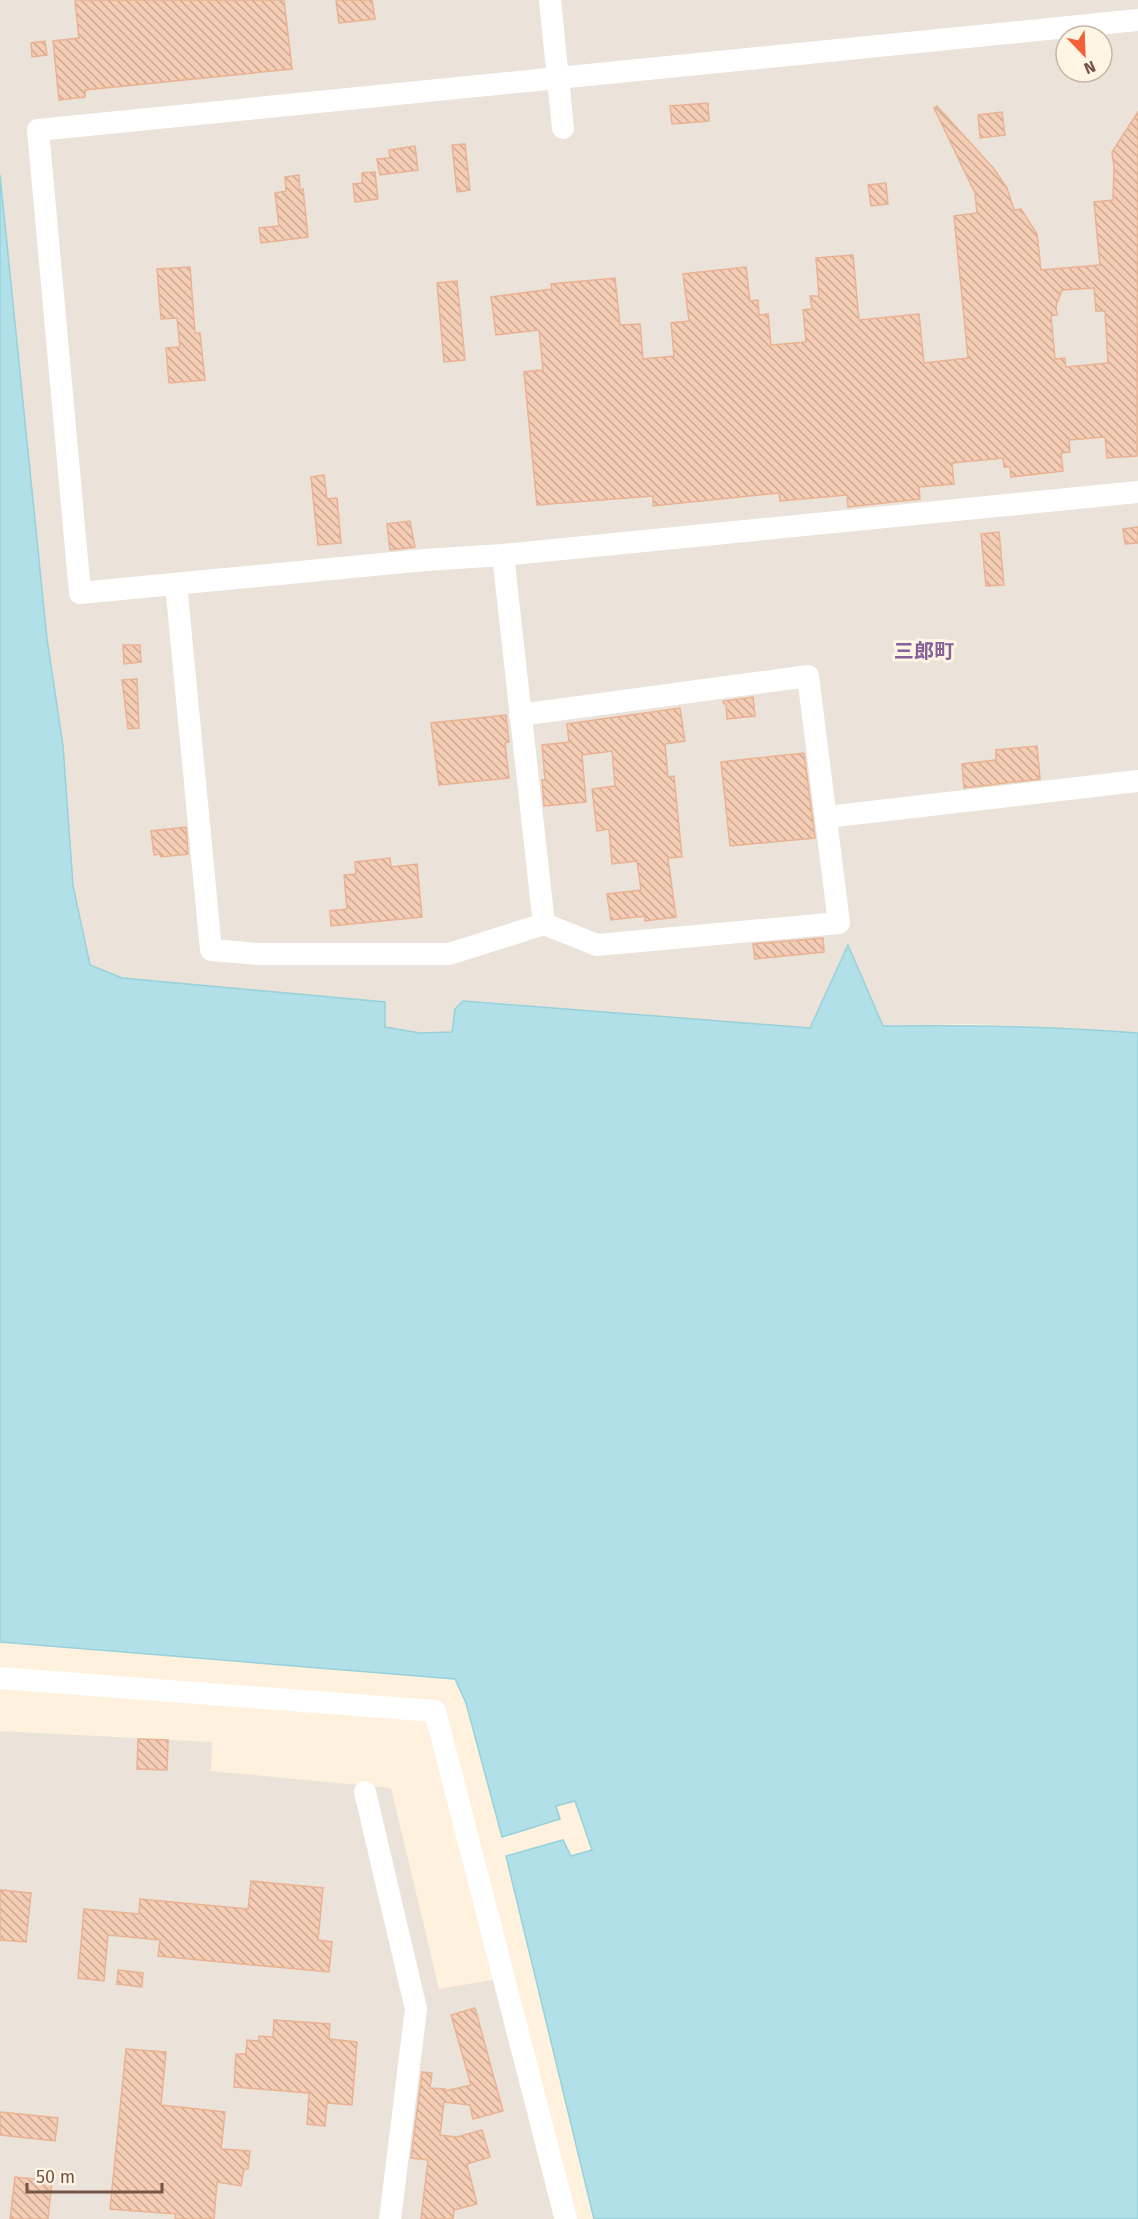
<svg xmlns="http://www.w3.org/2000/svg" width="1138" height="2219" viewBox="0 0 1138 2219" font-family="'Fira Sans','Noto Sans JP',sans-serif">
<style>
.industrial{fill:#ebe2da;fill-rule:evenodd}
.water{fill:#b2e0e8;stroke:#97d1da;stroke-width:1.5}
.building{fill:url(#building-back-hatch);stroke:#e9b393;stroke-width:1.5;fill-rule:evenodd}
.lines{fill:none;stroke-linecap:round;stroke-linejoin:round}
.minor{stroke:#fff;stroke-width:22}
.labels{text-anchor:middle;dominant-baseline:central;stroke-width:6;stroke-linejoin:round;paint-order:stroke}
.quarter-label{font-size:20px;font-weight:bold;fill:#856099;stroke:#fff5e5}
</style>
<defs>
<pattern id="building-back-hatch" width="6" height="6" patternUnits="userSpaceOnUse" patternTransform="scale(1.5)"><rect width="6" height="6" fill="#f5cdb4"/><path d="M-1 5l2 2M0 0l6 6M5-1l2 2" fill="none" stroke="#cba994"/></pattern>
</defs>
<rect width="100%" height="100%" fill="#fef1de"/>
<!-- industrial -->
<path class="industrial" d="M0,0H1138V1033L1075,1028L968,1024L810,1028L463,1001L455,1009L452,1032L420,1033L385,1027V1002L122,978L90,965L73,886L63,746L47,639L0,175ZM1066,36H1102V72H1066Z
M0,1731L212,1742L211,1771L391,1788L439,1989L493,1980L554,2219H0Z"/>
<!-- water -->
<path class="water" d="M0,175L47,639L63,746L73,886L90,965L122,978L385,1002V1027L420,1033L452,1032L455,1009L463,1001L810,1028L848,945L883,1026C968,1025 1053,1026 1138,1033V2219H594L506,1856L563,1840L571,1856L592,1850L575,1801L556,1806L560,1819L502,1837L466,1703L455,1679L0,1642Z"/>
<!-- building -->
<path class="building" d="M75,0H284L292,69L85,90V97L59,100L53,41L79,38Z
M336,0H372L375,19L339,23Z
M45,41L47,55L32,57L31,43Z
M708,103L709,121L672,124L670,106Z
M937,106L994,169L1007,188L1014,210L1021,209L1037,234L1041,270L1100,265L1094,202L1113,200L1114,167L1112,152L1138,112L1137,456L1107,458L1105,437L1069,440L1070,452L1061,453L1063,471L1011,477L1010,467H1004L1003,458L952,463L954,484L919,487L920,499L848,507L847,495L780,501L779,493L653,506V496L537,505L524,372L543,370L539,330L496,335L491,297L552,289L551,284L615,278L620,325L640,324L643,359L674,356L671,323L689,321L683,274L746,267L750,301L758,300L759,315L768,314L771,345L806,342L803,310L812,309L810,296H819L816,258L853,255L859,320L919,314L924,363L968,358L954,216L977,213L975,193L934,108ZM1094,288L1096,311H1105L1108,363L1066,367L1065,358L1055,359L1051,316L1057,315L1056,306L1062,290Z
M1002,112L1005,135L980,138L978,115Z
M465,144L470,190L457,192L452,145Z
M415,146L418,170L380,175L377,159L390,158L389,150Z
M375,172L378,199L355,202L353,184L362,183V173Z
M299,175L300,190L303,189L308,237L261,243L259,228L279,226L275,193L286,191L285,177Z
M886,183L888,204L871,206L868,185Z
M190,267L195,333H200L205,380L169,383L166,348L180,347L177,318L161,319L157,269Z
M457,281L465,360L444,362L437,283Z
M324,475L327,499L337,498L341,543L318,545L311,477Z
M410,521L415,547L390,550L387,524Z
M1138,527V543L1125,544L1123,529Z
M999,532L1004,585L986,586L981,534Z
M123,645H140L141,662L124,664Z
M137,679L139,728L128,729L122,680Z
M753,697L755,716L727,719L726,704H724L723,701Z
M680,708L685,741L665,744L668,777L674,776L682,857L668,858L676,917L645,921V916L611,920L607,894L641,890L637,861L612,864L609,829L597,831L592,789L615,786L612,751L582,755L586,802L544,806L542,780H545L542,745L569,742L567,724Z
M506,715L509,742L505,743L509,778L439,785L431,723Z
M1037,746L1040,779L964,788L962,764L996,760V750Z
M804,753L815,838L730,846L721,762Z
M186,827L188,854L161,857L160,854L154,855L151,831Z
M390,858L391,867L417,864L422,917L331,926L330,911L347,909L344,875L356,874L355,862Z
M823,938L824,952L755,959L753,944Z
M138,1739L168,1740L167,1770L137,1769Z
M251,1881L323,1888L318,1940L332,1942L329,1972L158,1956L160,1940L108,1935L104,1981L78,1978L84,1909L139,1914L140,1899L248,1909Z
M0,1890L31,1893L26,1942L0,1940Z
M118,1970L143,1973L142,1987L117,1984Z
M475,2008L503,2111L473,2119L470,2105L444,2102L440,2135L457,2137L482,2130L490,2157L467,2164L477,2204L454,2210L453,2219H421L428,2160L411,2158L422,2072L432,2073L430,2088L445,2089V2091L471,2085L451,2015Z
M274,2020L330,2024L329,2039L357,2042L352,2105L327,2103L325,2126L307,2124L309,2093L234,2087L236,2054H246L247,2040L259,2041V2036L273,2037Z
M126,2049L166,2052L161,2105L225,2112L221,2149L250,2151L248,2169H244L241,2186L217,2182L214,2219H175L176,2214L110,2209Z
M0,2112L58,2118L55,2141L0,2135Z
M15,2177L52,2181L48,2219H10Z"/>
<g class="lines">
<!-- minor -->
<path class="minor" d="M550,0L563,128
M1138,20L38,130L80,593L425,560L503,555L1138,492
M503,555L544,924
M176,584L211,950L258,954H449L544,924L597,945L839,923L808,676L520,715
M827,817L1138,781
M0,1678L435,1711L566,2219
M365,1792L416,2009L390,2219"/>
</g>
<g class="labels">
<!-- quarter labels -->
<g class="quarter-label">
<text x="924" y="651">三郎町</text>
</g>
</g>
<!-- north arrow -->
<g transform="translate(1084 54) rotate(157)"><circle r="28" fill="#fff5e5" stroke="#c8b5a5" stroke-width="1.5"/>
<path d="M0-4.5L10 22L0 15L-10 22Z" fill="#f16139"/>
<text y="-9" font-size="16" font-weight="bold" text-anchor="middle" fill="#755545">N</text>
</g>
<!-- scale -->
<path d="M27 2183v9h135v-9" fill="none" stroke="#755545" stroke-width="3"/>
<text x="36" y="2183" font-size="18" fill="#755545" stroke="#fff5e5" stroke-width="4.5" paint-order="stroke">50 m</text>
</svg>
